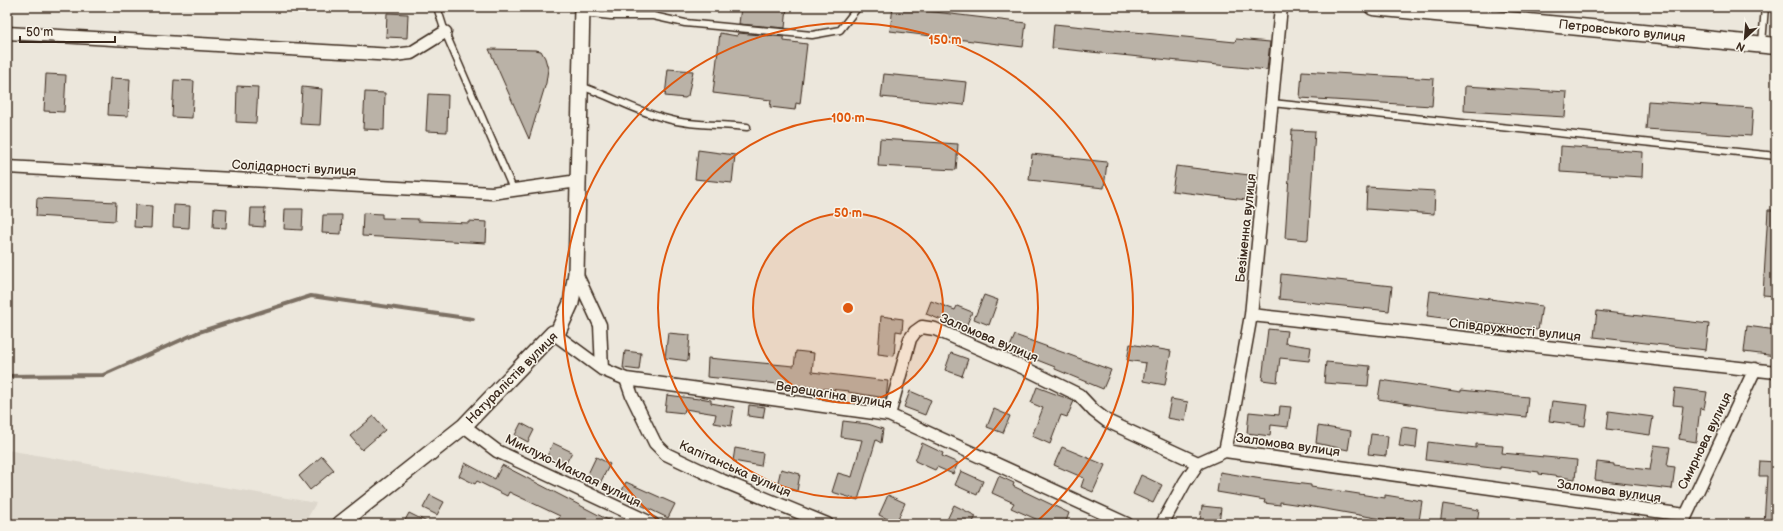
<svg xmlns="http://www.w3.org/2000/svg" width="1783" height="531" viewBox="0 0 1783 531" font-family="'Balsamiq Sans',sans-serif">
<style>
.built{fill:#ddd7cc}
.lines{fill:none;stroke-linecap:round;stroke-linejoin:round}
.stream{stroke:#7c7064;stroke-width:4}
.building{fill:#bab2a7;stroke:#3b2a1e}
.service-casing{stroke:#3b2a1e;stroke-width:9}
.minor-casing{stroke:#3b2a1e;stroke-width:15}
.tertiary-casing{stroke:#3b2a1e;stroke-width:18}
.secondary-casing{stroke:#3b2a1e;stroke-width:19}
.service{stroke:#f7f3e8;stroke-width:6}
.minor{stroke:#f7f3e8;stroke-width:12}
.tertiary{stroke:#f7f3e8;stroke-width:15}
.secondary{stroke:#f7f3e8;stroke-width:16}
.ring{fill:none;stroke:#df570d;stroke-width:2}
.labels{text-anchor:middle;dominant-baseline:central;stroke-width:3;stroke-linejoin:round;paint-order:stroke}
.street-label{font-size:13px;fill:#3b2a1e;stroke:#f7f3e8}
.centre{fill:#df570d;stroke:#f7f3e8;stroke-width:2}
.ring-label{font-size:12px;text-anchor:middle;font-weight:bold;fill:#df570d;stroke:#f7f3e8;stroke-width:3;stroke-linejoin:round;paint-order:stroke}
</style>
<rect width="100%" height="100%" fill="#ece7dc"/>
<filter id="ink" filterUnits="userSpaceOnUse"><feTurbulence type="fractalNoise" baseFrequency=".025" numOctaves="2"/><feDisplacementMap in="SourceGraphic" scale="8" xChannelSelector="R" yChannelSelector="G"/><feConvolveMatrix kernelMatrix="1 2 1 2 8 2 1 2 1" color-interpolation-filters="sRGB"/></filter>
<g filter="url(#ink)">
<!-- built -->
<path class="built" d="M7,450L316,503L304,524H7Z"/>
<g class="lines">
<!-- stream -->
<path class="stream" d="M7,376L103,375L199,332L311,296L473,319"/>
</g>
<!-- building -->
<path class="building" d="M741,7H787L785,28L739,24Z
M893,7L1026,23L1023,47L890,31Z
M387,13L408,14L407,38L386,37Z
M1054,24L1235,42L1236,39L1270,42L1267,70L1052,48Z
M720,33L737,36L738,33L784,37V41L807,44L800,104L796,103L795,110L770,107L771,100L713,93Z
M489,49L535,50L541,51L545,58L548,69L546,83L529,139Z
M668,69L693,71L688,96L685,98L665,96Z
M1302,71L1434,79L1432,106L1300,98Z
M46,74L66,75L64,112L44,111Z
M884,74L967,82L964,105L881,97Z
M110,78L130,79L128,116L108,115Z
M174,80L194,81L192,118L172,117Z
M237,86L258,87L256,123L236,122Z
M1465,86L1567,92L1565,117L1464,111Z
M302,87L322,89L320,125L300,124Z
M365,92L385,93L384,130L363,129Z
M428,94L448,95L447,132L426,131Z
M1648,101L1753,108L1751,136L1646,129Z
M1292,130L1315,131L1308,240L1285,238Z
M880,139L958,144L956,170L878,166Z
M1561,146L1643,152L1642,177L1560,172Z
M698,150L735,155L732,183L695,179Z
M1032,154L1107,162L1104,188L1029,180Z
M1176,166L1249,175L1246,200L1172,191Z
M1367,187L1435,191L1434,214L1366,209Z
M37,198L116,202L115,221L36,216Z
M135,205L152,206L151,228L134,227Z
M174,205L190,206L189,228L173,227Z
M214,208L227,209L226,228L213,227Z
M251,208H265L264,227L250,226Z
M285,209H303L302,230L284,229Z
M1768,210H1776V296L1763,295Z
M363,213L382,214V218L418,219V221L469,223V221L487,222L486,243L362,236Z
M323,215H342L341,234L322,233Z
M1281,274L1392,286L1389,311L1279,299Z
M1430,291L1542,306L1538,330L1427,316Z
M984,295L998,300L989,325L974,319Z
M931,301L955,310L957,306L972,312L965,329L926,314Z
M1597,311L1709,324L1706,350L1594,337Z
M881,316L903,319L902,332L896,331L894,356L878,354Z
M1747,326L1776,330V356L1744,352Z
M1268,329L1287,331L1285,343L1311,347L1309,361L1280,358L1277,382L1262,380Z
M668,333L690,335L688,361L665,358Z
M1015,335L1111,370L1103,389L1055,369V367L1009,349Z
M1130,344L1171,351L1165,385L1143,381L1146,363L1127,360Z
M625,351L641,353L639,370L623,368Z
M796,351L814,353L812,372L888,381L886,398L848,392L849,391L707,377L708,358L794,366Z
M951,353L968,359L962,376L945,370Z
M1326,362L1370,366L1368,386L1324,383Z
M1381,380L1461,392V390L1528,397L1526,417L1428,407L1378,399Z
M1037,387L1074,401L1067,417L1061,415L1050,444L1032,436L1043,408L1031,403Z
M1675,388L1707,392L1704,409L1700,408L1696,442L1679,439L1683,406L1673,405Z
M910,391L931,400L925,415L904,407Z
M667,395L699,399L700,398L711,400V403L734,407L731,426L714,423L716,414L685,409L684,413L665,411Z
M1171,399L1188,402L1185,421L1167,418Z
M1552,401L1588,405L1585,426L1549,421Z
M749,405L765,407L763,418L748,416Z
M1280,406L1291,407L1288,427L1271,425L1270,436L1247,433L1249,412L1279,415Z
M994,409L1010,416L1003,433L987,427Z
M1609,411L1653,417L1650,435L1607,429Z
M374,416L385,430L362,450L350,436Z
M843,421L868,424L883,429L881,443L876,440L858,500L832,492L838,473L852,477L862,440L841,437Z
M521,423L534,430L528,442L515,435Z
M1318,426L1351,431L1348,450L1316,443Z
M1402,427L1418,429L1416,448L1399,446Z
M1371,434L1388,436L1386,456L1368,454Z
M1428,442L1476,448V444L1503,446L1502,453L1577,460L1575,479L1539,474V472L1500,467V469L1426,460Z
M553,443L572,452L564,467L546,458Z
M922,443L943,453L942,456L958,463L953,474L937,467L935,470L915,461Z
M1654,445L1670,447L1667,466L1675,467L1672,489L1595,480L1597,462L1614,464V466L1650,470Z
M1062,447L1105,465L1093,492L1081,487L1084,478L1054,465Z
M735,448L763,453L761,466L733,461Z
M322,456L334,470L310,490L299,476Z
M596,457L610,464L599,485L586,478Z
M1760,461L1776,462V524H1764L1767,476H1759Z
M465,463L495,479L502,465L616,524H556L560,516L509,492L507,496L477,481L475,484L459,476Z
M781,469L800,474L797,491L777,486Z
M961,471L983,481L977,495L955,485Z
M1220,472L1262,479L1311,485V487L1346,492L1385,498V495L1422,501L1419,521L1399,518V522L1308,506L1280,502V505L1264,503L1265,500L1217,492Z
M1141,475L1162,485L1153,503L1133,494Z
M999,476L1014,483L1013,486L1069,513L1065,524H1047L1011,508L1014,503L992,493Z
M626,482L675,504L668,518L620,495Z
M430,495L444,502L437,515L423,508Z
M888,495L905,503L896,523L879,515Z
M1443,504L1479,510L1477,524H1440Z
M954,505L976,516L972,524H945Z
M1202,506L1221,508L1219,523L1200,520Z
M409,513L431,524H403Z"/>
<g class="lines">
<defs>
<path id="service" d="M437,7L445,32L513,189
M582,13L611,16H653L685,23L812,35L840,30L858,7
M1762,43L1765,7
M580,86C609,95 635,111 664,118C690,126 719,124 747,127
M1272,103L1776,156"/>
<path id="minor" d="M7,33L394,55L411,53L445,32
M7,167L492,193L578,181
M576,273L600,325L602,369
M1251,315L1776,372
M553,333L602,369L626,379L889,415L1127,524
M626,379L632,396L655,443L666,454L723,481L827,524
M889,415L910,339L915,332L922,327L935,329L1024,368L1079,395L1094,411L1107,421L1198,463L1225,451L1685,515
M464,426L497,451L653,524
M1225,451L1235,404L1251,315L1281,7
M1162,524L1185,482L1198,463
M1682,524L1755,369"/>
<path id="tertiary" d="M340,524L464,426L553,333L557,334L571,303L576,273L582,7"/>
<path id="secondary" d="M1373,7L1776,46"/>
</defs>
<!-- service casing -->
<use href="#service" class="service-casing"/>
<!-- minor casing -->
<use href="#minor" class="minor-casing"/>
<!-- tertiary casing -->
<use href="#tertiary" class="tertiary-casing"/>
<!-- secondary casing -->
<use href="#secondary" class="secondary-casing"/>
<!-- service -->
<use href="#service" class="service"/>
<!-- minor -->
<use href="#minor" class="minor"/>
<!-- tertiary -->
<use href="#tertiary" class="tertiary"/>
<!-- secondary -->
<use href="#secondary" class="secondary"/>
</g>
</g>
<!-- distance rings -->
<circle cx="848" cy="308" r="95" fill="#df570d" fill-opacity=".12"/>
<g class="ring">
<circle cx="848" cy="308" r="95"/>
<circle cx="848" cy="308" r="190"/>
<path d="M661 523A285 285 0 1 1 1035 523"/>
</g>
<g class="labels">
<!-- street labels -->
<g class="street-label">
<text transform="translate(1622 31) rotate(6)">Петровського вулиця</text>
<text transform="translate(294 168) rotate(3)">Солідарності вулиця</text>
<text transform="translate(1246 228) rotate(-84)">Безіменна вулиця</text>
<text transform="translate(1515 330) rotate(6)">Співдружності вулиця</text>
<text transform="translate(989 338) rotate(23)">Заломова вулиця</text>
<text transform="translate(512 378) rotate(-45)">Натуралістів вулиця</text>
<text transform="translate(834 395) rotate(9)">Верещагіна вулиця</text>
<text transform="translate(1705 441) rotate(-64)">Смирнова вулиця</text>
<text transform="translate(1288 445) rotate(8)">Заломова вулиця</text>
<text transform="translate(735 469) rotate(24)">Капітанська вулиця</text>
<text transform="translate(573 471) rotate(26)">Миклухо-Маклая вулиця</text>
<text transform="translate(1609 491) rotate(8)">Заломова вулиця</text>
</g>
</g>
<circle cx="848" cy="308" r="6" class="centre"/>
<g class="ring-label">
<text x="945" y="44">150 m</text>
<text x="848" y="122">100 m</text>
<text x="848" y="217">50 m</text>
</g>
<!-- margin -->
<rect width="1783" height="531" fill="none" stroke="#f7f3e8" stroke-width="24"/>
<rect x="12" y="12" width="1759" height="507" fill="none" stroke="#3b2a1e" stroke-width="1.5" filter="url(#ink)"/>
<!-- north arrow -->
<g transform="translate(1745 38) rotate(206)" stroke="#f7f3e8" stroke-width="3" paint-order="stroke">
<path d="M0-3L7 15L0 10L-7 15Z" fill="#3b2a1e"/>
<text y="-6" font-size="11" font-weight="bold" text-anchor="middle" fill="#3b2a1e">N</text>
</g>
<!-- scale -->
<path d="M20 36v6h95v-6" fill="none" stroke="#3b2a1e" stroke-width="2"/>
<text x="26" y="36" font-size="12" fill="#3b2a1e" stroke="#f7f3e8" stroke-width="3" paint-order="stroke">50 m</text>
</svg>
